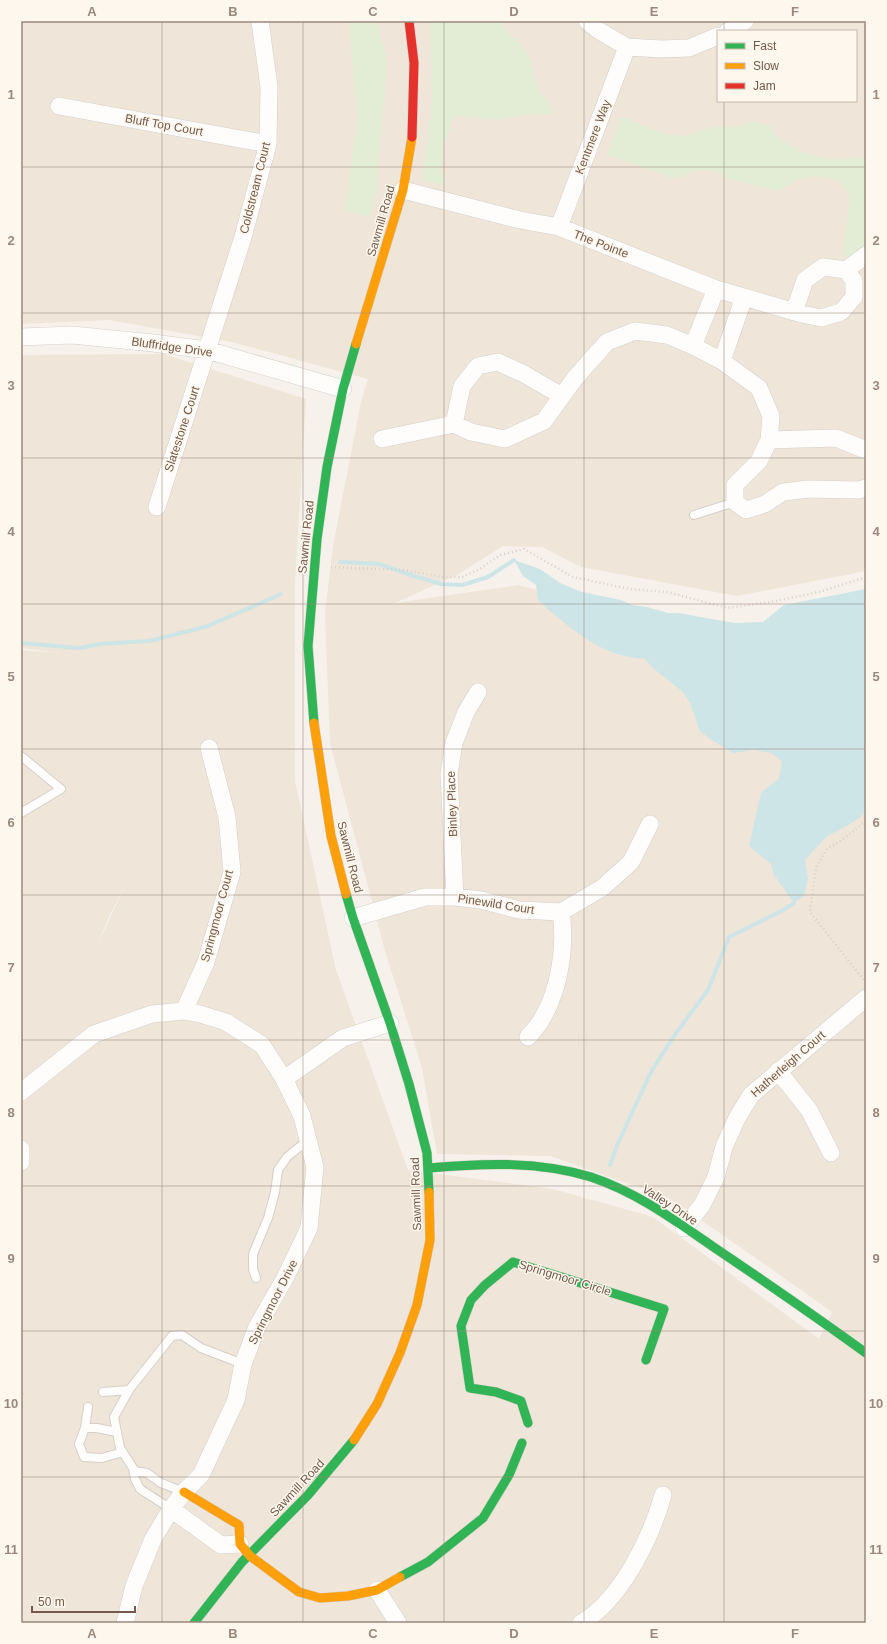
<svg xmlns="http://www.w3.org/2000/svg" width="887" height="1644" viewBox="0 0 887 1644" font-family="Arial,sans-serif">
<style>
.residential{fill:#efe5d9;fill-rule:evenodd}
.green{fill:#e3edd6}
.water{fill:#cde5e6}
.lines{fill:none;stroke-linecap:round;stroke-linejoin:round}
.stream{stroke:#cde5e6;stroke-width:4}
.lane-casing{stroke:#d6cfc9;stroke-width:10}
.street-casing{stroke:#d6cfc9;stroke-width:18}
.fast-casing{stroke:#d6cfc8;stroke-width:10}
.slow-casing{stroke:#d6cfc8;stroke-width:10}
.jam-casing{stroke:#d6cfc8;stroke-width:10}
.path{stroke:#d8d0cb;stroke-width:2.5;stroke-dasharray:1 3;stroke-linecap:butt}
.lane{stroke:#fefdfc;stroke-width:8}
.street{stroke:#fefdfc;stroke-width:17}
.fast{stroke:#30b455;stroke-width:9}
.slow{stroke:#ff9f0a;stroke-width:9}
.jam{stroke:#e5322d;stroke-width:9}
.grid{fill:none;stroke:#9b877c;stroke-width:1;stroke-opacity:0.55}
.labels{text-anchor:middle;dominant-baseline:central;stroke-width:3;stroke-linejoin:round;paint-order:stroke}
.street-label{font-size:12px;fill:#745a4c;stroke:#fef7ed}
.neatline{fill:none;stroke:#9b877c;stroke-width:1.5}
.grid-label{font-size:13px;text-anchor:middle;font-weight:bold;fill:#9b877c}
</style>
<rect width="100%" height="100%" fill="#f6f2eb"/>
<!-- residential -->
<path class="residential" d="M21,21H866V571L737,596L581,567L542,547L503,546L457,575L395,603L518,585L866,675V1623H21V650L61,653L21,648V355L164,354L306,399L295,583V781L336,970L408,1170L553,1189L653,1217L819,1339L832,1312L750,1254L669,1198L550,1156L437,1154L422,1068L385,951L330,743L325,613L333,546L361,402L368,379L232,342L109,320L21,324ZM718,31H856V101H718ZM128,879L97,946L107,921Z"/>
<!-- green -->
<path class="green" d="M349,21H377L387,62L376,193L370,217L345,211L357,119Z
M430,21H500C502,24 504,28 507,31C513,39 521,43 526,51C533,63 533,77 539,90C544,100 551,98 552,113L547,115L536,113L499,120L455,116C446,133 442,152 440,171L444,174L446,186L422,180L432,104Z
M621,117L669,135L686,136L708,128L738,126L752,121L769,126L781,140L802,152L833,160L856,157L866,158V247L859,258L842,255L849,209V193L837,180L815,176L799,179L780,191L730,180L716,171L695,170L683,177L673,178L607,155Z"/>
<!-- water -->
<path class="water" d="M514,560L540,569L560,583L582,592L621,600L632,605L647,607L668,613H679L734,623L763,622L784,605L866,589V813L847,826L827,836L805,860L808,878L804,896L794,903L774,875L771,864L749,846L761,793L769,786L779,779L782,761L771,753L753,750L733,753L710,739L700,731L690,703L683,692L654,669L645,659C633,658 620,656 609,651C583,640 559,619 538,600L536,585L523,576Z"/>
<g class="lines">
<!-- stream -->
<path class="stream" d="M340,562L379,564L411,575L441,584L462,585L488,577L514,560
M21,643L80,648L100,644L149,641L208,626L281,594
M610,1165L618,1143L652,1070L676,1033L708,990L729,937L785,909L794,903"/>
<defs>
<path id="lane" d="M694,515L735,502
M21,756L61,789L21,813
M256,1278L253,1269V1254L268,1218L275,1192L278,1170L287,1157L308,1140
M103,1392L129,1390
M88,1407L85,1428L79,1444L84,1457L102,1458L123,1452
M85,1428H97L117,1432
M134,1471L147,1473L161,1483L184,1492
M171,1509L140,1489L135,1479L133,1468L120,1448L114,1417L129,1390L172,1336L182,1335L201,1348L243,1364"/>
<path id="street" d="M587,21L598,30L627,47L661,49L689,48L718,36
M728,31L745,21
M59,106L268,144
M403,190L520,220L559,227L716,289L802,314L821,318L841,312L854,297V281L846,270L823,267L805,280L794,312
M559,227L627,47
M846,270L866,255
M21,337L72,335L153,343L207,350L343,389
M693,346L716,289
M722,361L744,297
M454,424L462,386L478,366L498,362L524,374L562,396
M382,439L454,424L471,432L505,439L544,421L575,378L607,342L635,331L667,335L693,346L722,361L759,388L771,416L769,440L759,461L735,485V502L746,510L765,504L783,492L808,489L858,490L866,488
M769,440L836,438L866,450
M157,507L243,237L268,144L269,87L260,21
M455,897L449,774L454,743L466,712L478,692
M353,918L425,897H455L481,900L519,910L561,912L602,888L631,862L650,824
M184,1011L206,962L232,872L227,817L209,748
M528,1037C533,1031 540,1024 543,1017C560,988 566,945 561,912
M778,1071L809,1110L831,1153
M284,1079L343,1038L390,1023
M21,1092L94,1034L152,1014L184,1011L200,1014L226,1022L262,1045L284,1079L302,1116L315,1167L309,1228L285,1278L257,1327L243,1364L236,1400L201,1475L184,1492L171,1509L153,1539L134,1586L125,1623
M21,1149V1162
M684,1228L702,1205L716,1177L724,1147L737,1118L751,1095L866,998
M171,1509L221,1545L240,1544
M377,1590L398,1623
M581,1623C621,1600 651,1538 663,1495"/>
<path id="fast" d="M314,723L308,646L317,539L327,467L343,389L356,344
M346,894L353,918L390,1023L409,1084L427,1153L429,1192
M429,1168C483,1163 539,1161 591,1177C636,1192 673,1219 712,1246C764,1281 815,1316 866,1353
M528,1423L521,1401L496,1392L470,1388L461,1326L471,1300L485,1285L513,1262L664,1309L646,1360
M400,1577L428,1562L483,1518L509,1475L522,1443
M194,1623L242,1562L308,1495L354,1440"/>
<path id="slow" d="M356,344L403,190L412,137
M314,723L331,836L346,894
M354,1440L377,1404L400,1353L417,1305L430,1240L429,1192
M184,1492L239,1525L240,1544L250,1556L299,1592L320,1598L348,1596L377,1590L400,1577"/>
<path id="jam" d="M409,21L414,63L412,137"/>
</defs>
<!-- lane casing -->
<use href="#lane" class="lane-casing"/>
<!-- street casing -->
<use href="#street" class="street-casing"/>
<!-- fast casing -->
<use href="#fast" class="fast-casing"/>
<!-- slow casing -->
<use href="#slow" class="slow-casing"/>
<!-- jam casing -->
<use href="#jam" class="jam-casing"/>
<!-- path -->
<path class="path" d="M331,567L404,570L443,577H462L480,569L500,555L524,549L573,577L630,589L667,592L727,608L771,602L819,592L866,577
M866,821L842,840L827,849L816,867L810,912L866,983"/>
<!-- lane -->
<use href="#lane" class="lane"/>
<!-- street -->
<use href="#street" class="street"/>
<!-- fast -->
<use href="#fast" class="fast"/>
<!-- slow -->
<use href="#slow" class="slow"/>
<!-- jam -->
<use href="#jam" class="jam"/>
</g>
<!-- grid -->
<path class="grid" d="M162,21V1623M303,21V1623M444,21V1623M584,21V1623M724,21V31M724,101V1623M21,167H866M21,313H866M21,458H866M21,604H866M21,749H866M21,895H866M21,1040H866M21,1186H866M21,1331H866M21,1477H866"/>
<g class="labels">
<!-- street labels -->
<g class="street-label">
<text transform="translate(164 125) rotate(10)">Bluff Top Court</text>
<text transform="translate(593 137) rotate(-69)">Kentmere Way</text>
<text transform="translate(255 188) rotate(-76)">Coldstream Court</text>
<text transform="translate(381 221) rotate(-74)">Sawmill Road</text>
<text transform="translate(601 244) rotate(21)">The Pointe</text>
<text transform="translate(172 347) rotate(8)">Bluffridge Drive</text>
<text transform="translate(182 429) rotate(-72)">Slatestone Court</text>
<text transform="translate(306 537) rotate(-84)">Sawmill Road</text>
<text transform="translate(452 804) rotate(-92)">Binley Place</text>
<text transform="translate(350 857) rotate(76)">Sawmill Road</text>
<text transform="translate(496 904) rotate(9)">Pinewild Court</text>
<text transform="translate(217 916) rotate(-75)">Springmoor Court</text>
<text transform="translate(788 1064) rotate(-41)">Hatherleigh Court</text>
<text transform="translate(416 1194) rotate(-92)">Sawmill Road</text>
<text transform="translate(670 1205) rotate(33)">Valley Drive</text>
<text transform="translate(565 1278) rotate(17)">Springmoor Circle</text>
<text transform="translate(273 1302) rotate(-63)">Springmoor Drive</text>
<text transform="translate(297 1488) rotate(-47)">Sawmill Road</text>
</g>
</g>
<!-- border -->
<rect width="887" height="1644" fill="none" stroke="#fef7ed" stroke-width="44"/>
<!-- legend -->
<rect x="717" y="30" width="140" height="72" fill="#fef7ed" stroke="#c7b8ad"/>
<rect x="725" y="43" width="20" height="6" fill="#30b455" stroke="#c7b8ad"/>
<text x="753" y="50" font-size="12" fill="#745a4c">Fast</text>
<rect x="725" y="63" width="20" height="6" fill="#ff9f0a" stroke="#c7b8ad"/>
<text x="753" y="70" font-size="12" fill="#745a4c">Slow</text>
<rect x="725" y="83" width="20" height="6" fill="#e5322d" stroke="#c7b8ad"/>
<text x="753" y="90" font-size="12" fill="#745a4c">Jam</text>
<!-- scale -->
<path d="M32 1606v6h103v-6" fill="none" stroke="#745a4c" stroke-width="2"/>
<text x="38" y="1606" font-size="12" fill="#745a4c" stroke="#fef7ed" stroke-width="3" paint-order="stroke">50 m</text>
<rect x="22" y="22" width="843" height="1600" class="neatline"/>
<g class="grid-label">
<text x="92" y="16">A</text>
<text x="233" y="16">B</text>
<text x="373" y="16">C</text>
<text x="514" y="16">D</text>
<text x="654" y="16">E</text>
<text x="795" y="16">F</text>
<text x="11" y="99">1</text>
<text x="876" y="99">1</text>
<text x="11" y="245">2</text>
<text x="876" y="245">2</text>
<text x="11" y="390">3</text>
<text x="876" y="390">3</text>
<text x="11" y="536">4</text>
<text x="876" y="536">4</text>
<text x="11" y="681">5</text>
<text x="876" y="681">5</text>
<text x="11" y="827">6</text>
<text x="876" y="827">6</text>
<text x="11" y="972">7</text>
<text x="876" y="972">7</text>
<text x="11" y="1117">8</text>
<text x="876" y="1117">8</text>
<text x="11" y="1263">9</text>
<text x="876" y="1263">9</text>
<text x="11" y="1408">10</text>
<text x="876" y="1408">10</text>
<text x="11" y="1554">11</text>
<text x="876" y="1554">11</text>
<text x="92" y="1638">A</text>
<text x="233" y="1638">B</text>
<text x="373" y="1638">C</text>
<text x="514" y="1638">D</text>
<text x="654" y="1638">E</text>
<text x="795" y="1638">F</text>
</g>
</svg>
